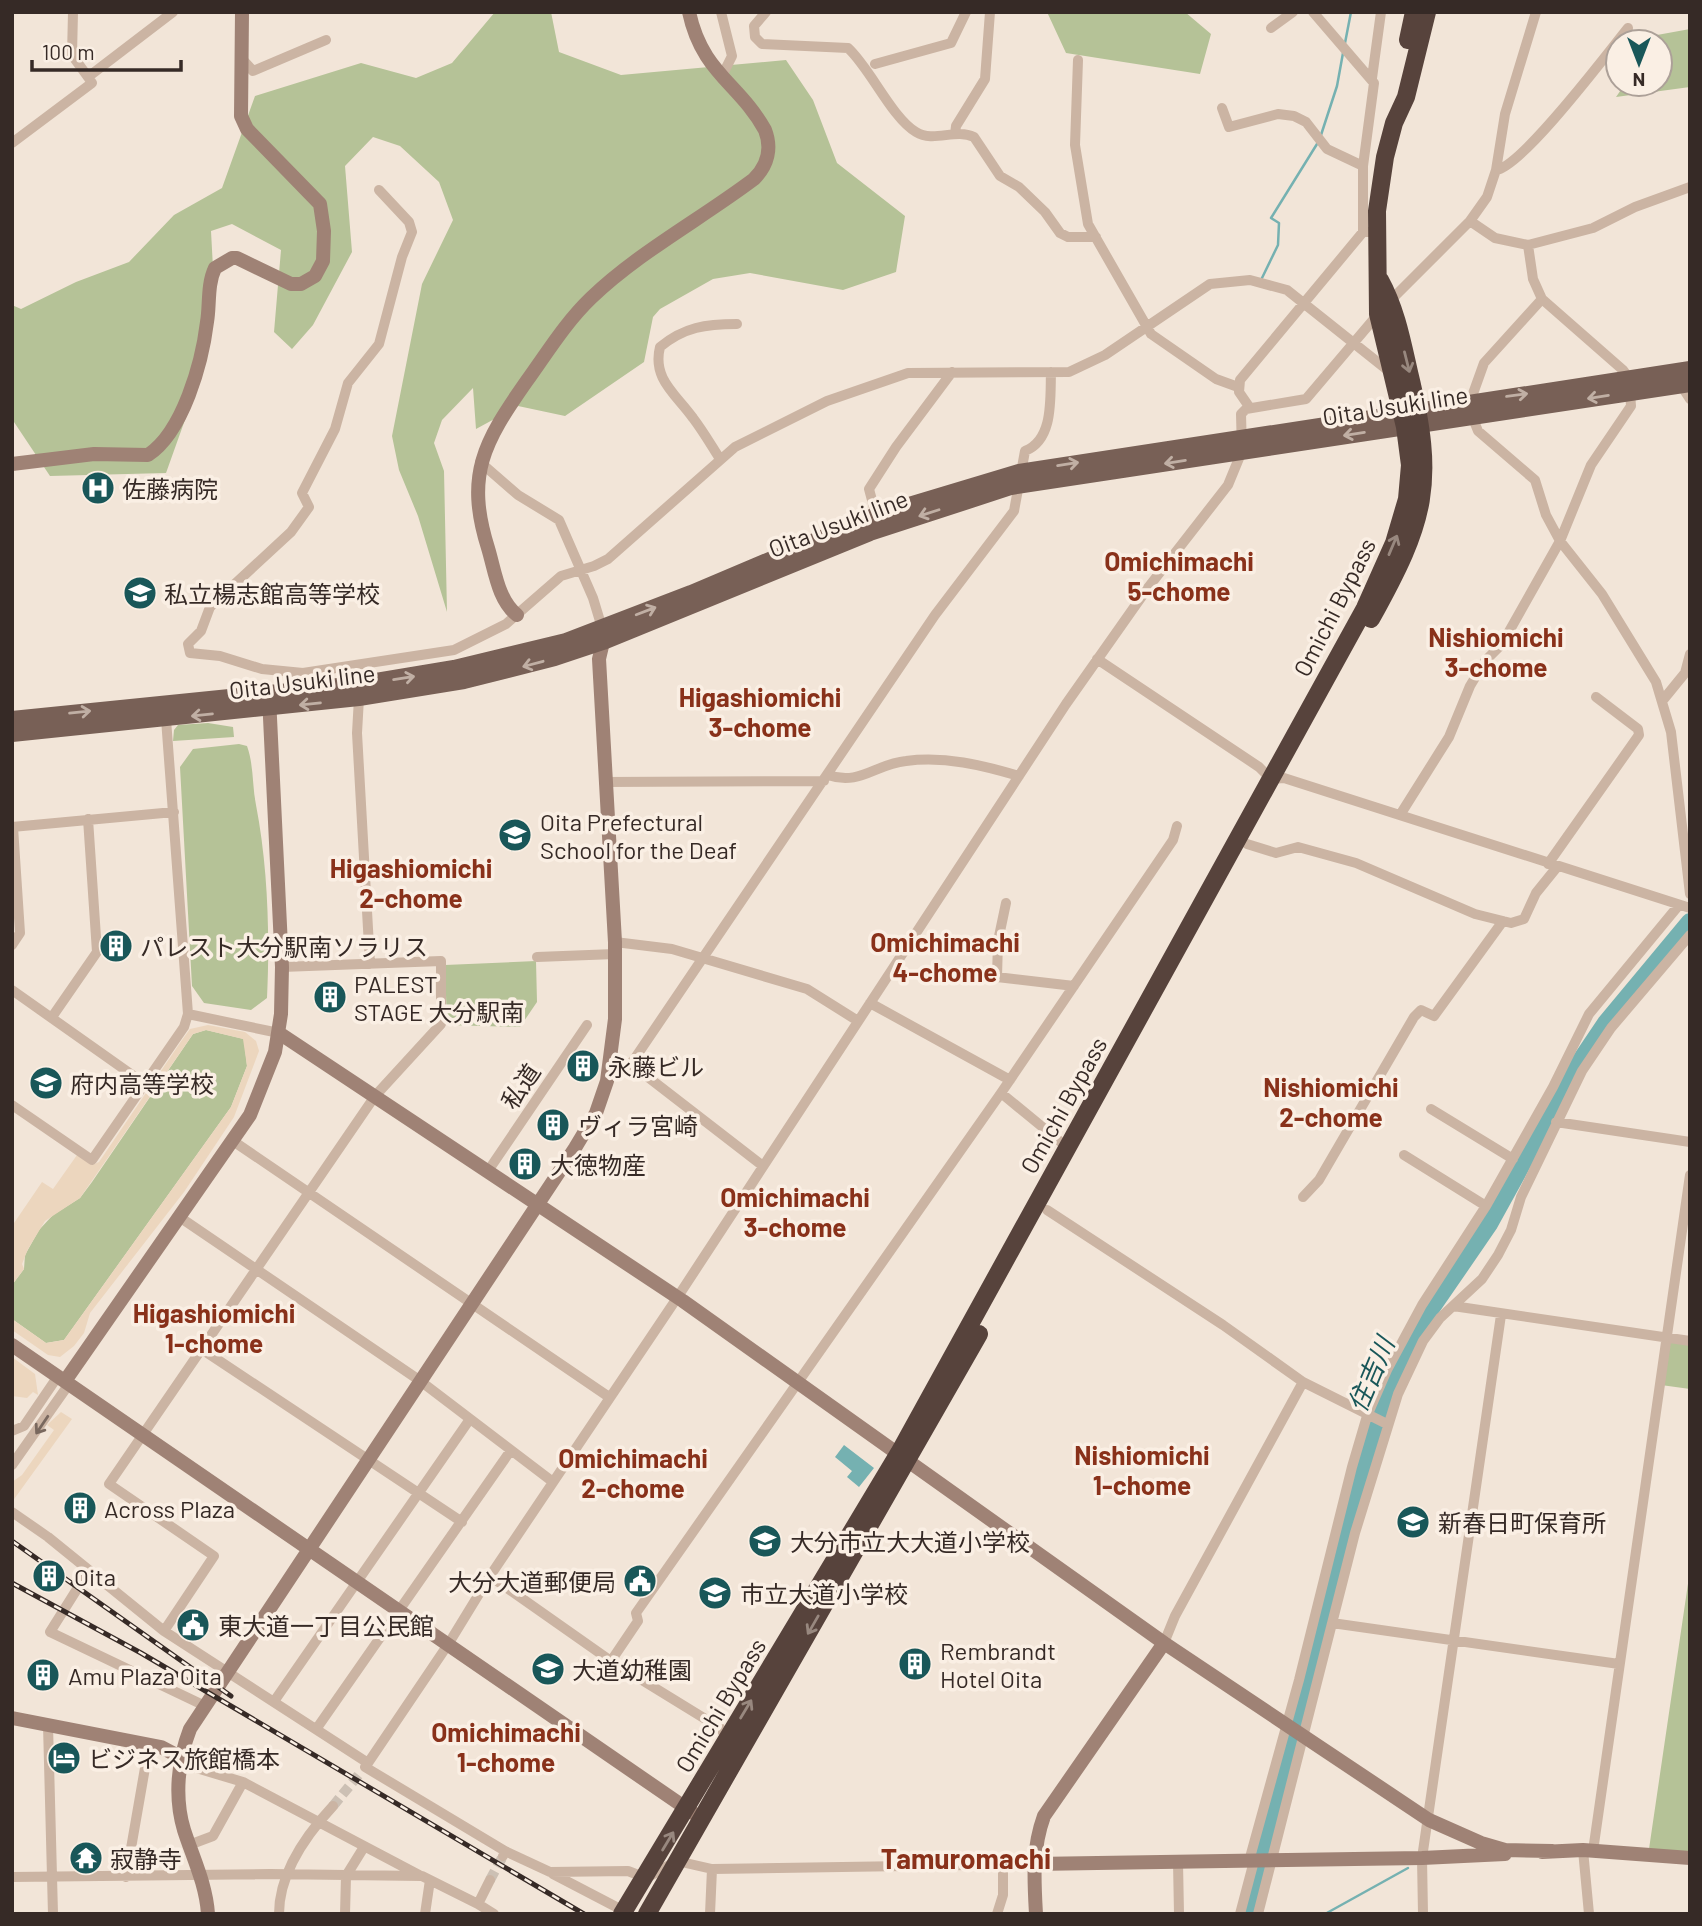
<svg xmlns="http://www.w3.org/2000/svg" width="1702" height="1926" viewBox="0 0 1702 1926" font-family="Barlow,'Noto Sans JP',sans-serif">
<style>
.green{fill:#b5c297}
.plaza{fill:#ecd6be}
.water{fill:#75b1b1}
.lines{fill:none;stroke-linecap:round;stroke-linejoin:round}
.stream{stroke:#75b1b1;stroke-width:2.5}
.river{stroke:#75b1b1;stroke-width:18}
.street-tunnel{stroke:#ccc0b4;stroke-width:10;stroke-dasharray:10 5;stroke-linecap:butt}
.street{stroke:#cbb4a3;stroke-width:10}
.secondary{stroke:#9f8275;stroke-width:14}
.primary{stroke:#786056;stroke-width:16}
.highway{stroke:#57433c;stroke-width:18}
.rail-casing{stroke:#362a26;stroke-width:5}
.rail{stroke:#faefe4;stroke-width:2.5;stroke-dasharray:8;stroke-linecap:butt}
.oneway{stroke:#98887f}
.oneway2{stroke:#c0afa4}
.oneway3{stroke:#79685e}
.labels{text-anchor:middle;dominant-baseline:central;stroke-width:7;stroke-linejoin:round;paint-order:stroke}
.street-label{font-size:24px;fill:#362a26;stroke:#faefe4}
.poi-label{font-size:24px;fill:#362a26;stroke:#faefe4;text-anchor:start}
.neighbourhood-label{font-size:26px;font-weight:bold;fill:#89311a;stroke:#faefe4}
.water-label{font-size:26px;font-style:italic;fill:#195759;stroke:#faefe4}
.quarter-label{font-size:28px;font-weight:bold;fill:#89311a;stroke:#faefe4}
</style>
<rect width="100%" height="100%" fill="#f2e5d8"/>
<!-- green -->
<path class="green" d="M495,12H551L559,52L621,75L786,60L813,100L837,163L905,216L896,272L843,290L750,273L713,279L660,309L653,317L644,362L565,416L518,406L476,429L473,388L442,420L434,443L444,471L447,612L418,516L399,470L392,436L422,284L453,220L439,182L400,146L373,137L345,166L352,252L313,325L292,349L274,332L281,250L232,224L211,231L215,305L201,375L166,473L50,476L12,419V305L21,309L76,282L129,262L174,215L222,188L255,96L361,63L416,78L452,63Z
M1047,12H1185L1211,34L1200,74L1066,53Z
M1690,29V87L1616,97L1625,84H1660V42H1652L1657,35Z
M208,723L233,727L234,737L173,741L174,730L178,725Z
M239,744L247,746C254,766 252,785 256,805C268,867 270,935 267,998L251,1010L204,1003L192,986L180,767L193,749Z
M536,961L537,1002L520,1027L447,1025L445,965Z
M206,1030L244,1039L247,1066L231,1107L64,1340L46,1343L12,1319V1285L24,1269L25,1255L39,1230L53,1215L80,1198L92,1182L193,1034Z
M1668,1339L1690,1342V1389L1661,1385Z
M1690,1570V1852L1649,1849Z"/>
<!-- plaza -->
<path class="plaza" d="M208,1025L245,1032L256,1041L259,1051L234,1117L184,1192L90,1313L84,1333L74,1346L60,1357L48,1355L12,1330V1319L46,1343L64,1340L231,1107L247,1066L243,1039L206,1030L193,1034L80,1198L45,1221L28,1249L22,1264L24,1269L12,1285V1226L42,1182L53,1189L77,1155L92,1165L99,1162L182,1040L190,1029Z
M12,1357L35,1374L38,1395L33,1392L27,1398L12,1396Z
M61,1412L72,1419L12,1502V1482L22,1475L54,1430L47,1425Z"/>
<!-- water -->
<path class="water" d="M844,1445L874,1468L859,1487L847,1477L852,1471L835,1457Z"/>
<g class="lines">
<!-- stream -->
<path class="stream" d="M1345,43L1351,12
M1321,135L1337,86L1343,53
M1262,278L1278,245L1279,223L1271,218L1317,144
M1325,1914L1408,1868"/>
<!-- river -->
<path class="river" d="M1248,1914L1357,1484L1395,1373L1423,1320L1489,1224L1571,1075L1606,1023L1690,922"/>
<!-- street-tunnel -->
<path class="street-tunnel" d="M333,1806L361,1772
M490,1880L503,1856"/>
<!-- street -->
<path class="street" d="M73,12L72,55L88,77
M721,12L732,56L721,78
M766,12L754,26L755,37L762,44L848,48C870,68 892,118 916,132C934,143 955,128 974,137L1000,176L1019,187L1045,212L1060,233L1068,237H1096
M1313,12L1374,83L1363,166V232
M1271,28L1293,12
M242,59L253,71L326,40
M1078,60L1075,145L1088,224L1151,334L1216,379L1238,387
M875,64L951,43L966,12
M1372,78L1381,12
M1222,108L1229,127L1278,114L1294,116L1306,122L1327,149L1363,166
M955,134L956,126L985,79L990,12
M12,143L92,83L88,77L173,12
M1496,170C1522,167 1607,54 1628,28
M379,190L409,222L412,232L402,257L379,344L348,383L335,429L302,493L309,507L291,532L210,607L201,631L188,644L190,653L220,656L262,669L303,673L454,650L506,624L561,576L594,566L608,559L735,447L827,401L908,373L1069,372L1105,355L1210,284L1250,280L1287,290L1390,372
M1470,221L1495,238L1528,245L1593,228L1635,207L1690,187
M1542,299L1484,363L1470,402L1472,416L1478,431L1535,480L1546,515L1560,541L1602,594L1656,682L1671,732L1690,894
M1389,302L1470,221L1487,197L1496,170L1505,114L1536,12
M1679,382L1690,399
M1250,408L1239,392L1240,380L1363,232H1369
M720,459C711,445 703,431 693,418C676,394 652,379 660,347C684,327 706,324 737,324
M480,462L518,495L559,520L593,598L603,631
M876,515L869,489L896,447L952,372
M1097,659L1259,767L1271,779L1284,778L1690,908
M359,698L357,733L370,964
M1663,700L1685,673L1690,654
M828,775C860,786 875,764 906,761C945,756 982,765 1019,776
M604,782L824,781
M1400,815L1449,737L1470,686L1485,661L1502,644L1560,541L1591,465L1631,406L1629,378L1623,370L1542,299L1533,279L1528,245
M12,827L174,812
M1247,844L1276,853L1298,847L1356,863L1475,914L1511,923L1524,919L1536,893L1557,867
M1548,864L1639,735L1638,729L1596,697
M1006,903L998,941L997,977L1074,986
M615,942L672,949L807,989L858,1021
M12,945L20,933L13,827
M537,957L615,954
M12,990L145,1084
M870,1003L1010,1080
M188,1014L279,1033
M52,1017L97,952L88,819
M609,1063L631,1064L935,615L1014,511L1025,451C1054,440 1050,398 1051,372
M631,1064L763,1166
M1001,1093L1068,1148
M12,1105L92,1160L184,1027L188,1014L166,719
M1431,1109L1513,1159
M1556,1122L1690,1142
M233,1141L609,1397
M1404,1155L1486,1206
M488,1171L587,1025
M1303,1197L1319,1180L1414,1017L1421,1010L1434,1016L1503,921
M1047,1210L1223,1325L1303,1382L1387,1424
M178,1216L419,1380L553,1482
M1453,1306L1690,1341
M200,1348L462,1522
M12,1431L24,1426L58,1376
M12,1465L69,1384
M12,1512L48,1537L164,1631L368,1763L449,1643L490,1576L611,1661L720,1728L728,1739
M89,1570L50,1632L203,1705
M490,1576L677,1298L1066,704L1147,589L1228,485L1242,451L1241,414L1246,409L1306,399L1379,313
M1332,1623L1619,1664
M164,1631L214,1556L109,1484L375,1096L441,1024V961L282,967
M1164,1643L1175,1616L1303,1382
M611,1661L638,1621L636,1613L1001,1093L1173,840L1177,826
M275,1700L470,1419
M48,1725L53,1914
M317,1728L511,1450
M180,1757L193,1767L243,1782L419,1875
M365,1767L505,1851
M189,1845L213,1836L243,1782
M1583,1850L1589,1914
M1593,1851L1690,1175
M503,1856L505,1851L550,1872L628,1871L646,1878L677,1861L712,1869L1034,1864
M1249,1861L1299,1680L1352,1467L1367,1416L1387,1370L1422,1305L1486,1206L1553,1087L1589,1014L1679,905
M1178,1862L1179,1914
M553,1874L624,1911
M12,1877L270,1874L422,1876L478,1904L490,1880
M126,1877L149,1745
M478,1904L494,1914
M279,1914C279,1873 306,1835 333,1806
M345,1914L346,1876L364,1847
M425,1914L430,1880
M710,1914L712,1869
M997,1914L1003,1895V1865
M1240,1914L1254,1861
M1258,1914L1355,1533L1398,1394L1423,1341L1440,1318L1482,1279L1498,1255L1511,1230L1521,1197L1582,1071L1611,1028L1690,935
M1423,1914L1422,1858L1501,1315"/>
<!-- secondary -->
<path class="secondary" d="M12,464L94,454L148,455C183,432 202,363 207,322C210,305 207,285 215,268L232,258H237L291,284H301L315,276L323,261L324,231L320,204L247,129L241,116L242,12
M517,615C498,600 495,571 488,548C465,475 484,442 526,382C547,353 565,323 591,298C639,252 701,219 754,179C768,165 772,148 765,130C739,83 702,73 689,12
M279,1033L683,1301L1164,1643L1429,1820L1481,1843L1505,1850L1552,1851
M12,1345L693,1813
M65,1381L250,1115L275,1052L281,1014L282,967L269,697
M12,1718L161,1747L180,1757
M1542,1852L1583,1850L1690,1858
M1034,1864L1422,1858L1505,1854
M208,1914C206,1884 193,1858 184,1830C174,1797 178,1760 190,1729L575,1148L596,1113L607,1081L615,1019V942L599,659L603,642
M1036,1914C1034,1879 1032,1849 1044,1816L1164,1643"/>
<!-- primary -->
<path class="primary" d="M12,719L358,684L454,668L566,641L691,593L876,515L1019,472L1690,369
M12,734L359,698L464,681L555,658L603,642L870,533L1011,487L1690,384"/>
<!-- highway -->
<path class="highway" d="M1408,40L1414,12
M1371,619C1426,520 1436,484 1409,372C1402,341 1396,309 1380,280
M622,1914L899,1453L1365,608L1394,543L1407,499L1410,465L1405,427L1378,314L1377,211L1385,157L1394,123L1406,97L1427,12
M647,1914L979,1334"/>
<defs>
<path id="rail" d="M12,1541L231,1696
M12,1583L141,1653L584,1914"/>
</defs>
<!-- rail casing -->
<use href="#rail" class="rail-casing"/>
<!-- rail -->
<use href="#rail" class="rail"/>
</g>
<!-- one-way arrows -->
<defs><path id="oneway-shaft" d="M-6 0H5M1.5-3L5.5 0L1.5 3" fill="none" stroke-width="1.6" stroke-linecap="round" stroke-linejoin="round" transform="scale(1.75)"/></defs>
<g class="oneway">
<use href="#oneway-shaft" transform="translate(1407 362) rotate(76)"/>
<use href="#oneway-shaft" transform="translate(1393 545) rotate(-67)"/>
<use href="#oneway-shaft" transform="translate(813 1625) rotate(120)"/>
<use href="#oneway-shaft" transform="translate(746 1709) rotate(-59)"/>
<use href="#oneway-shaft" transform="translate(668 1841) rotate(-59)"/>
</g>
<g class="oneway2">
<use href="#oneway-shaft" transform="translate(1517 395) rotate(-8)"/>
<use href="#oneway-shaft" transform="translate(1598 397) rotate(171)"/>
<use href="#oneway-shaft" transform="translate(1354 434) rotate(171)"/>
<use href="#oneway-shaft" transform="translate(1175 462) rotate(171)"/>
<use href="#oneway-shaft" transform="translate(1068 464) rotate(-9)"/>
<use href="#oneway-shaft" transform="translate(929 513) rotate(162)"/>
<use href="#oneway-shaft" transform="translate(646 611) rotate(-21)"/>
<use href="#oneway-shaft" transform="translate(533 664) rotate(165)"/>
<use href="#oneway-shaft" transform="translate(404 678) rotate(-9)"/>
<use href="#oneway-shaft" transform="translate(310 704) rotate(174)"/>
<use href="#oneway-shaft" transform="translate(80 712) rotate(-6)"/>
<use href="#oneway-shaft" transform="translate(202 715) rotate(174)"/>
</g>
<use class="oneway3" href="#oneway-shaft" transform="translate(42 1425) rotate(124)"/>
<!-- icons -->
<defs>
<symbol id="hospital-disc" viewBox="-11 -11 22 22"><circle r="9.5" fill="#195759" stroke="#faefe4"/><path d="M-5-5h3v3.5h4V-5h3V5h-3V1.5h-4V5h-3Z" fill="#fff"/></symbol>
<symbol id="school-disc" viewBox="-11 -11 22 22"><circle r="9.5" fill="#195759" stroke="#faefe4"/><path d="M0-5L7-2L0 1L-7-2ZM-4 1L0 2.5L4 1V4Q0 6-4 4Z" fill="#fff"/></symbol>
<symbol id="building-disc" viewBox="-11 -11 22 22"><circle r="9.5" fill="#195759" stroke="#faefe4"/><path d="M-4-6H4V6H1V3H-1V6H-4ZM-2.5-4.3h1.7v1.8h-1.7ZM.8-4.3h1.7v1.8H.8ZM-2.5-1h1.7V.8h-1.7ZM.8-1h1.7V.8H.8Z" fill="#fff"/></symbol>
<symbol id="civic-disc" viewBox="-11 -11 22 22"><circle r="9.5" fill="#195759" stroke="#faefe4"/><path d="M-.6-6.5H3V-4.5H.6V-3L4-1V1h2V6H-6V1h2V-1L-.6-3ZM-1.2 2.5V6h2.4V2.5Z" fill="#fff"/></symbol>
<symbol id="hotel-disc" viewBox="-11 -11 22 22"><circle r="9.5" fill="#195759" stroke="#faefe4"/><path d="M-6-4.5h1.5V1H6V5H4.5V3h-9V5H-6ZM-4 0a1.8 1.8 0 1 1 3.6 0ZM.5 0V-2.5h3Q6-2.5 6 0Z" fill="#fff"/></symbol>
<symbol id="temple-disc" viewBox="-11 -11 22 22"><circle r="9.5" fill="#195759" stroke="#faefe4"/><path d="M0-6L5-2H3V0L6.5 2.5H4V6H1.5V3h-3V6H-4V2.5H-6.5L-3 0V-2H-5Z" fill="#fff"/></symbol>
</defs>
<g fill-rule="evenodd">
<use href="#hospital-disc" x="79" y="469" width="38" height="38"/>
<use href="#school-disc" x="121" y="574" width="38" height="38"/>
<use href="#school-disc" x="496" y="816" width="38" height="38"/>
<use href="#building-disc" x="97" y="927" width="38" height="38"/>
<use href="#building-disc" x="311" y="978" width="38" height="38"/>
<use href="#building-disc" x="564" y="1047" width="38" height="38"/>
<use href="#school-disc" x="27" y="1064" width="38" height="38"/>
<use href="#building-disc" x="534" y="1106" width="38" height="38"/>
<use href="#building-disc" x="506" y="1145" width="38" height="38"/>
<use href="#building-disc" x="61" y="1489" width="38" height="38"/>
<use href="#school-disc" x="1394" y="1503" width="38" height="38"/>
<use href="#school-disc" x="746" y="1522" width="38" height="38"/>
<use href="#building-disc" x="30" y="1557" width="38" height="38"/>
<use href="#civic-disc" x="621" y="1562" width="38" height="38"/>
<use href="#school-disc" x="696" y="1574" width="38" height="38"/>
<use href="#civic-disc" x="174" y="1606" width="38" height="38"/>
<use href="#building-disc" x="896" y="1645" width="38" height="38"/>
<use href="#school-disc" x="529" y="1650" width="38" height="38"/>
<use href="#building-disc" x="24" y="1656" width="38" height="38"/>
<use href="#hotel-disc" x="45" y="1739" width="38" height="38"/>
<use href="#temple-disc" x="67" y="1839" width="38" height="38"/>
</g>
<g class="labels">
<!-- street labels -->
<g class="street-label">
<text transform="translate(1395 405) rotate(-9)">Oita Usuki line</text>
<text transform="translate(838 523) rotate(-21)">Oita Usuki line</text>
<text transform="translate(1334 607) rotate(-63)">Omichi Bypass</text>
<text transform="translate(302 681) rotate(-7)">Oita Usuki line</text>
<text transform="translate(520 1086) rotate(-56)">私道</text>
<text transform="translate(1063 1105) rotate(-61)">Omichi Bypass</text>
<text transform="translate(720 1705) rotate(-59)">Omichi Bypass</text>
</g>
<!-- poi labels -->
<g class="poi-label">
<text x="122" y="488">佐藤病院</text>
<text x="164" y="593">私立楊志館高等学校</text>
<text x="540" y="821">Oita Prefectural<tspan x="540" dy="28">School for the Deaf</tspan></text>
<text x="140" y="946">パレスト大分駅南ソラリス</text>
<text x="354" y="983">PALEST<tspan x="354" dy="28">STAGE 大分駅南</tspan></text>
<text x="608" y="1066">永藤ビル</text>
<text x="70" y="1083">府内高等学校</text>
<text x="578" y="1125">ヴィラ宮崎</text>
<text x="550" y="1164">大徳物産</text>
<text x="104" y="1508">Across Plaza</text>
<text x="1438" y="1522">新春日町保育所</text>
<text x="790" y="1541">大分市立大大道小学校</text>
<text x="74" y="1576">Oita</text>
<text x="616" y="1581" text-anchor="end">大分大道郵便局</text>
<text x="740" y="1593">市立大道小学校</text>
<text x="218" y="1625">東大道一丁目公民館</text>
<text x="940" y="1650">Rembrandt<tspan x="940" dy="28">Hotel Oita</tspan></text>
<text x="572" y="1669">大道幼稚園</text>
<text x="68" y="1675">Amu Plaza Oita</text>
<text x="88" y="1758">ビジネス旅館橋本</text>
<text x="110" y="1858">寂静寺</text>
</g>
<!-- neighbourhood labels -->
<g class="neighbourhood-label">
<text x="1179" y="560">Omichimachi<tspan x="1179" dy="30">5-chome</tspan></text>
<text x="1496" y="636">Nishiomichi<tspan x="1496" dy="30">3-chome</tspan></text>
<text x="760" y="696">Higashiomichi<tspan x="760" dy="30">3-chome</tspan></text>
<text x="411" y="867">Higashiomichi<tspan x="411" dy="30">2-chome</tspan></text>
<text x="945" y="941">Omichimachi<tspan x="945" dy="30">4-chome</tspan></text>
<text x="1331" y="1086">Nishiomichi<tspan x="1331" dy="30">2-chome</tspan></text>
<text x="795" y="1196">Omichimachi<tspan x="795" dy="30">3-chome</tspan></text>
<text x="214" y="1312">Higashiomichi<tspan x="214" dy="30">1-chome</tspan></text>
<text x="1142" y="1454">Nishiomichi<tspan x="1142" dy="30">1-chome</tspan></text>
<text x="633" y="1457">Omichimachi<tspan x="633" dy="30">2-chome</tspan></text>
<text x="506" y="1731">Omichimachi<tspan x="506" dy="30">1-chome</tspan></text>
</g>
<!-- water labels -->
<g class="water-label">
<text transform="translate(1370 1374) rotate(-67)">住吉川</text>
</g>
<!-- quarter labels -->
<g class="quarter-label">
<text x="966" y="1858">Tamuromachi</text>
</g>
</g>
<!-- border -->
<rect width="1702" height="1926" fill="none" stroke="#362a26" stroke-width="28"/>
<!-- north arrow -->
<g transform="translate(1639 63) rotate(180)"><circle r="33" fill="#faefe4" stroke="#aca098" stroke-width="2"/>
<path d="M0-5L12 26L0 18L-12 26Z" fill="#195759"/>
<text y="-10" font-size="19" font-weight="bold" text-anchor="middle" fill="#362a26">N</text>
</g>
<!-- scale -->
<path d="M32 60v10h149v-10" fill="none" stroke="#362a26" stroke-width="3.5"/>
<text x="42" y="60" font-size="21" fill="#362a26" stroke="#faefe4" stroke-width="5" paint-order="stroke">100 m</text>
</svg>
